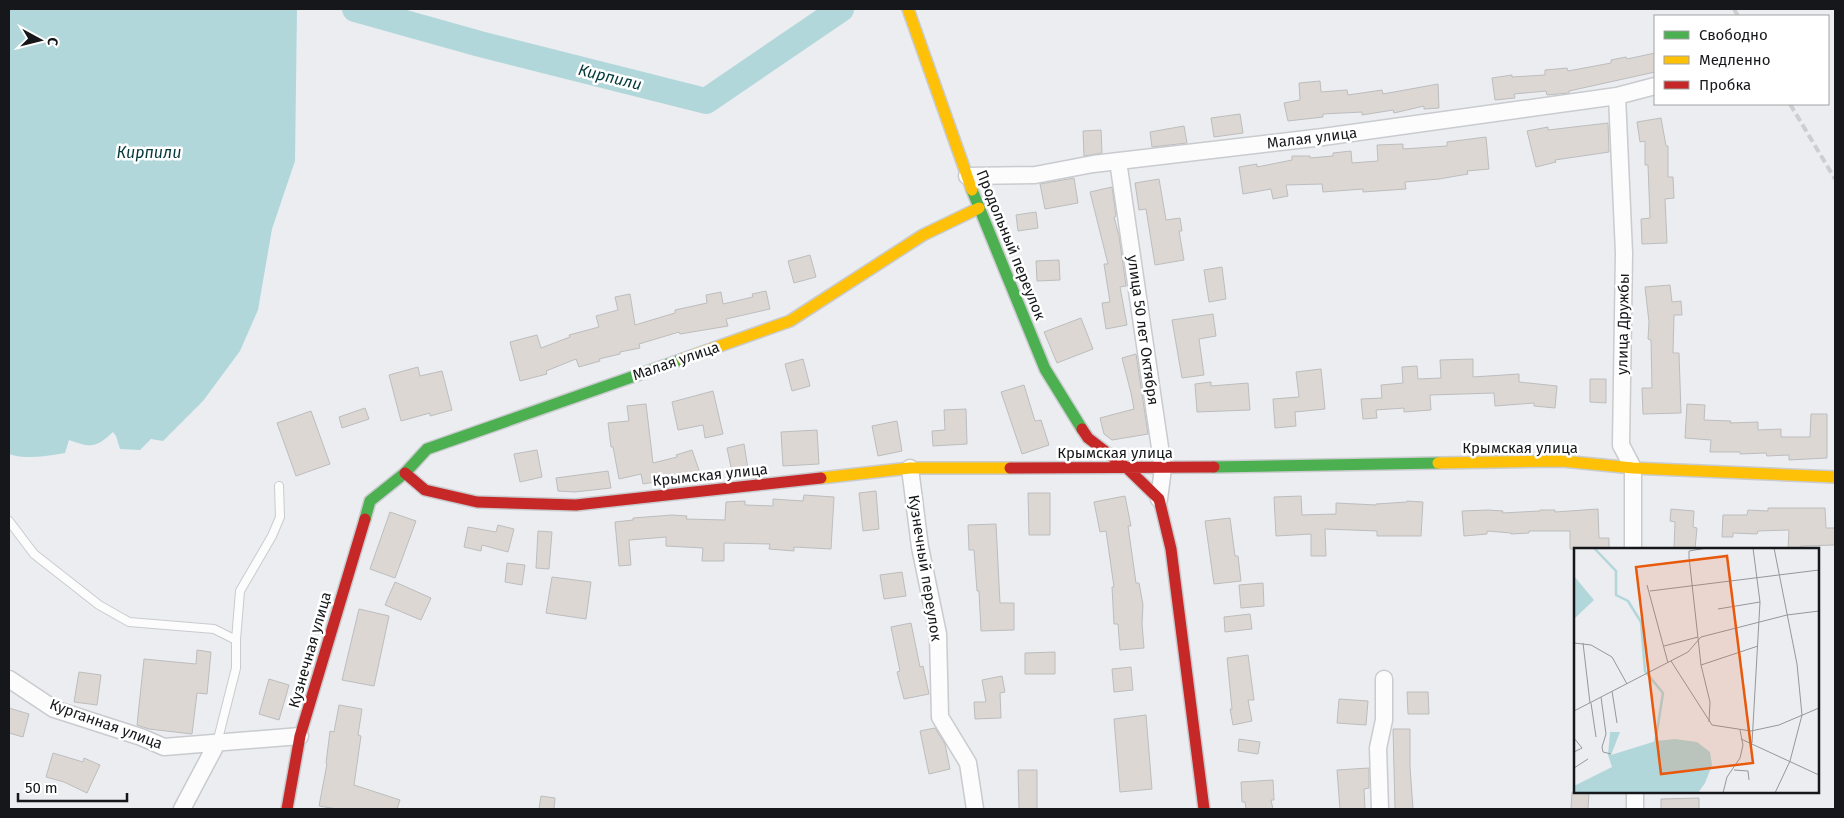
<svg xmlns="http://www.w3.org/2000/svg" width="1844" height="818" viewBox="0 0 1844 818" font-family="'Fira Sans',sans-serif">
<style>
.water{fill:#b2d7db}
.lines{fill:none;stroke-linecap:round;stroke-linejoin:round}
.river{stroke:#b2d7db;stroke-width:26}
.building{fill:#dcd7d3;stroke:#bdbdbe}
.lane-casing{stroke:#c9cbce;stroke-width:10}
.street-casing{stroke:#c9cbce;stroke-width:19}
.fast-casing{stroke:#c9cbce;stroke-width:14}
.slow-casing{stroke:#c9cbce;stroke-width:14}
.jam-casing{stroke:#c9cbce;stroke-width:14}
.lane{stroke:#fcfcfd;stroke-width:8}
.street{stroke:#fcfcfd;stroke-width:16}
.fast{stroke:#4caf50;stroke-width:11}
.slow{stroke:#ffc107;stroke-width:11}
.jam{stroke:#c62828;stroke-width:11}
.rail{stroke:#cdcecf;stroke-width:4;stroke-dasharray:8 4;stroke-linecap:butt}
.labels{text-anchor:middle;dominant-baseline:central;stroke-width:5;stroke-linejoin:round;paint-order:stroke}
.street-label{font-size:15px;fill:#16171a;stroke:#fff}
.water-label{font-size:16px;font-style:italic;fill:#04383a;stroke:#fff}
.inset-river{fill:none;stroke:#b2d7db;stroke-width:2.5}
.inset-road{fill:none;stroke:#96979b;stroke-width:1}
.view{fill:#e8590c;fill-opacity:0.15;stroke:#e8590c;stroke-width:2.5}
.inset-edge{fill:none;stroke:#16171a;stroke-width:2.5}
</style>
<rect width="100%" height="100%" fill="#ebedf1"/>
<!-- water -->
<path class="water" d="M9,9H297L295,161L272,229L258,310L240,351L203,401L163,441L151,439L140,450L120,449L116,436L113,432C96,448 91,448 69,440L65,453C46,456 27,460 9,454Z"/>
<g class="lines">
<!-- river -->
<path class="river" d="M355,9L480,44L706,101L841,9"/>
</g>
<!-- building -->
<path class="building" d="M1655,53V72L1569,91V93L1547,95L1546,91L1514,94L1515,98L1495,100L1492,78L1512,75V77L1545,75V70L1567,68L1568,71L1611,63V60L1626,57L1627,59Z
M1320,81L1321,92L1347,90L1348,95L1382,90L1383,94L1438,84L1439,108L1424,109V106L1394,113L1393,110L1362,115V112L1323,114V117L1288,121L1284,103L1300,100L1299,83Z
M1240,114L1243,133L1214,137L1211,118Z
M1661,118L1666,146H1668V177H1673L1674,198L1665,199L1667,243L1642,244L1641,219L1650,218L1648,165H1645V141L1640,142L1637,122Z
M1608,123L1609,152L1555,160L1556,162L1536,167L1527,131L1548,127V130Z
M1184,126L1187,143L1152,147L1150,132Z
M1101,130L1102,153L1084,156L1083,131Z
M1486,137L1489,169L1467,171L1468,174L1439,179L1405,182L1406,189L1363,192V189L1323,192L1322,184L1286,185L1288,196L1273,199L1271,189L1243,194L1239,167L1257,164V167L1292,160V156H1310V158L1333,156V153L1351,151L1352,163L1378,161L1377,145L1403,144V149L1447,146V142Z
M1074,178L1078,203L1045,209L1040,184Z
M1159,179L1166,220L1180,218L1182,231H1179L1184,260L1155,265L1146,209L1139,210L1135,183Z
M1112,187L1116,216L1114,217L1119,236L1126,286L1120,287L1127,325L1106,329L1102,303L1110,302L1104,264H1108L1090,192Z
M1036,212L1038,228L1018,231L1016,215Z
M810,255L816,277L794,283L788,261Z
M1059,260L1060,280L1037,281L1036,261Z
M1222,267L1226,299L1209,302L1204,270Z
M1670,285L1672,302L1681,301L1682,315H1674L1673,353H1679L1681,413L1643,414L1642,388H1652L1651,340L1648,339L1649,322L1645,287Z
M766,291L770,309L726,319L728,326L680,334L679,332L639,344L640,348L620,352V354L599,359L600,361L579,367L576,359L546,371L547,374L520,381L510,342L537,335L541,348L570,337L569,335L599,327L596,316L618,310L615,297L630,294L635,325L675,313V310L707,303L706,295L721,292L723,304L753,297L752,294Z
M1213,314L1216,336L1199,339L1204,375L1182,378L1172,320Z
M1081,318L1093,349L1057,363L1044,332Z
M1136,354L1148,434L1112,440L1104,434L1100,418L1134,409L1131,393L1122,358Z
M803,359L810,386L792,391L785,364Z
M1473,359V377L1519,374V382L1557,386L1555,408L1534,406V403L1495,406L1494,393L1430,395L1431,410L1404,412V408L1376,410L1377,418L1363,419L1361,399L1382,398L1381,385L1403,383L1402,367L1417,366L1418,379L1441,378L1440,360Z
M418,367L420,376L442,371L452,410L430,416V413L401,421L389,375Z
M1321,369L1325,409L1295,412L1296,426L1275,428L1273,399L1299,397L1296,372Z
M1590,379H1606V403L1590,402Z
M1211,382V386L1248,383L1250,410L1197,412L1195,384Z
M1024,385L1035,421L1041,420L1049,445L1022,454L1001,392Z
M713,391L723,434L705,438L703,425L678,430L672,402Z
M646,404L653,463L677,457L676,455L692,450L701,476L684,480L683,477L643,484L641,474L619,479L613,447H611L608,423L629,421L627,406Z
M1687,404L1705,405L1704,420L1731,421L1730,423L1758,422V430L1781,429V437H1810L1811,414H1827V458L1789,460V455L1767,456L1766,453L1740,454V452H1710L1711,440L1685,438Z
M365,408L369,419L342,428L339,417Z
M966,409L967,444L933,446L932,431L945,430L944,410Z
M311,411L330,464L296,476L277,423Z
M897,421L902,451L878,456L872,426Z
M817,430L819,464L783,466L781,432Z
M744,444L748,469L732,472L727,448Z
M537,450L542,477L520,482L514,454Z
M608,471L611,488L575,492L558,491L556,478Z
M876,491L879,529L863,531L859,493Z
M1028,493H1050V535H1029Z
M804,495L834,497L831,549L794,547V551L769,549L770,544L724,543V561H702L703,548L666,546V537L629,540L631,565L619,566L615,522L633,520V518L672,515L687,516L686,519L725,520L726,502L745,501V505L773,506V499L803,501Z
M1125,496L1131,526H1128L1136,583H1139L1143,605L1142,624L1144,648L1120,650L1118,624H1114L1112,587H1114L1106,531L1100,532L1094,502Z
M1301,496L1302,515L1336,514V503L1376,505V504L1407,502V501L1423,502L1421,536H1377V531L1325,529L1326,556H1311V534L1276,536L1274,497Z
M1768,508H1825L1826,528H1835V545L1801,546V549H1788L1789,530L1758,531L1757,534L1733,533V537H1722L1723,515H1747L1748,510L1768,511Z
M1598,509L1599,538H1609V549H1570V531H1529V533L1511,534V533L1487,531V534L1464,536L1462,511L1488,510L1503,511L1502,513L1540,511V510H1555V512Z
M1671,509L1694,511L1693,527L1697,528L1695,549H1674L1675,522L1670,521Z
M390,512L416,521L395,578L370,569Z
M1230,518L1235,556H1238L1241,581L1214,584L1205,521Z
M996,524L1000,603H1014V630L981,631L979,591H977L974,550H969L968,525Z
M498,525L514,529L508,552L482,545L481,551L464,547L468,527L496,532Z
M538,531L552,532L549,569L536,568Z
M507,563L525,565L522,585L505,582Z
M902,572L906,596L884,599L880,575Z
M552,577L591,582L586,619L546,613Z
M395,582L431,598L421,620L385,605Z
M1263,583L1264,606L1241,608L1239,585Z
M359,609L389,616L374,686L342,680Z
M1250,614L1252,629L1225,632L1224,617Z
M911,623L920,667L923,666L929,694L904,699L897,672L900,671L891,627Z
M197,650L211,652L207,694L197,693L192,734L149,729L137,725L144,659L196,664Z
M1055,652V674H1025V653Z
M1248,655L1254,700H1248L1252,721L1233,725L1230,709H1232L1227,658Z
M1131,667L1133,690L1114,692L1112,669Z
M79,672L101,675L97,705L74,702Z
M1002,676L1005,692L1000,693L1001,718L975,719L974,702H986L982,680Z
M269,679L289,685L279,720L259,714Z
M1407,692H1428L1429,714H1408Z
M1339,699L1368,701L1366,725L1337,723Z
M339,705L362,709L358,735L361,736L354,785L400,800L397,809H337L319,806L327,764L326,763L330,731L334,732Z
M9,708L29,714L23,737L9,733Z
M1146,715L1152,789L1120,792L1114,719Z
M935,728L945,744L950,769L929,774L920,731Z
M1393,729H1410V767L1413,809H1395Z
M1239,739L1260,742L1258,754L1238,751Z
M53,753L83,762L84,758L100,765L87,793L64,782L46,777Z
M1369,768V788L1364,789L1365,809H1340L1337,770Z
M1018,770H1037V809H1019Z
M1273,780L1274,800H1271L1273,809H1246L1245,802H1242L1241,782Z
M1572,792H1589L1588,809H1571Z
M541,796L555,798L554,809H539Z
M1699,798V809H1661V799Z"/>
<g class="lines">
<defs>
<path id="lane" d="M9,521L34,554L99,605L129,622L214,629L236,640V668L217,743
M236,640L240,591L272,536L280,517L279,486"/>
<path id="street" d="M1617,96L1624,253L1621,445L1633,468V549
M1118,161L1163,468L1159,499
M967,176L1035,175L1093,164L1323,137L1617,96L1655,86
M910,468L920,547L938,634L940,717L968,763L975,809
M9,679L54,709L141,737L164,747L300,736
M1635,792V809
M182,809L217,743
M1380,809L1378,748L1384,720V679"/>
<path id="fast" d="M972,190L1045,369L1082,429
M1214,467L1438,463
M365,519L370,501L405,473L427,449L683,359"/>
<path id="slow" d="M908,9L972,190
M683,359L790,321L923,235L979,208
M1438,463L1562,461L1633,468L1835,477
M821,478L910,468H1010"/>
<path id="jam" d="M1082,429L1088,438L1127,468L1159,499L1171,549L1204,809
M1010,468L1214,467
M405,473L425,490L477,502L576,505L821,478
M287,809L300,736L365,519"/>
</defs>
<!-- lane casing -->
<use href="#lane" class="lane-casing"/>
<!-- street casing -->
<use href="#street" class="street-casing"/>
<!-- fast casing -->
<use href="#fast" class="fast-casing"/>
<!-- slow casing -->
<use href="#slow" class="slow-casing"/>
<!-- jam casing -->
<use href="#jam" class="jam-casing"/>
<!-- lane -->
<use href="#lane" class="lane"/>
<!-- street -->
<use href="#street" class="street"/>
<!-- fast -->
<use href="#fast" class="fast"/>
<!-- slow -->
<use href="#slow" class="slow"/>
<!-- jam -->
<use href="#jam" class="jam"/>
<!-- rail -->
<path class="rail" d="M1734,9L1738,16
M1790,104L1835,179"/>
</g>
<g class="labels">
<!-- street labels -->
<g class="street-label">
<text transform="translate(1312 138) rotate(-7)">Малая улица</text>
<text transform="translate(1011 245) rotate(68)">Продольный переулок</text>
<text transform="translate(1623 324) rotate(-89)">улица Дружбы</text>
<text transform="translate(1143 330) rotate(82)">улица 50 лет Октября</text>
<text transform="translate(676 361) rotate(-19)">Малая улица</text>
<text x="1520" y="448">Крымская улица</text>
<text x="1115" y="453">Крымская улица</text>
<text transform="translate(710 475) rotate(-6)">Крымская улица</text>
<text transform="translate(925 568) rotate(81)">Кузнечный переулок</text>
<text transform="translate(310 650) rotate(-74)">Кузнечная улица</text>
<text transform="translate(106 724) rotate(20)">Курганная улица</text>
</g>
<!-- water labels -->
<g class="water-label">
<text transform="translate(610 77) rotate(14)">Кирпили</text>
<text x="149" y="152">Кирпили</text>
</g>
</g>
<!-- overview -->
<g transform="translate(1574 548)">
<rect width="245" height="245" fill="#ebedf1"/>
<path d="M0,28L20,52L0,71ZM36,184H46L37,207L82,193L101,191L123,194L136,204L138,217L131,235L124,245H0V238L38,219L34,207Z" fill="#b2d7db"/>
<path class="inset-river" d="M20,0L42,23V47L54,53L67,74L71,123L89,145L81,196"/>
<path class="inset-road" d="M133,0L115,3V9L127,117L136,154L135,174M200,0L223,116L228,167L216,213L201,245M73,37L94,115M76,43L245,22M144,61L186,54M0,95L17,97L38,109L53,136M9,95L16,155M90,98L124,89M97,113L138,177L177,183L205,177L245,160M127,117L184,98M38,143L43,175M27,149L32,186L28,199L29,204L37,206M17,155L22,189M0,163L114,104L127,89L213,67L245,63M0,190L8,200L0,204M167,191L245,227M178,195L186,54L179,0M0,220L14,211M160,222L174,223L175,232M149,245L153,229L166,210L169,197L166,182"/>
<path class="view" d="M153,8L179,215L87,226L62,19Z"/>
<rect width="245" height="245" class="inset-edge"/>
</g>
<!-- border -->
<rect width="1844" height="818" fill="none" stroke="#16171a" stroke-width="20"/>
<!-- legend -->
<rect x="1654" y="15" width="175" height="90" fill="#ffffff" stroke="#a2a2a3"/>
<rect x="1664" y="31" width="25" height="8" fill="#4caf50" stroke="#a2a2a3"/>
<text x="1699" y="40" font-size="15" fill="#16171a">Свободно</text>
<rect x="1664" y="56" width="25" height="8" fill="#ffc107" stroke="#a2a2a3"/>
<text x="1699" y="65" font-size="15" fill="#16171a">Медленно</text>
<rect x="1664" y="81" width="25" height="8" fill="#c62828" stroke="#a2a2a3"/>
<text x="1699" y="90" font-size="15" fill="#16171a">Пробка</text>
<!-- north arrow -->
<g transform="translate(40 40) rotate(97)" stroke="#ffffff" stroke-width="4" paint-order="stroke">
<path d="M0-4L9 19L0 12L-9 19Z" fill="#16171a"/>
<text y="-8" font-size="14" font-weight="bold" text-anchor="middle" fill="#16171a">С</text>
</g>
<!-- scale -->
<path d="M18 793v8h109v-8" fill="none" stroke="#16171a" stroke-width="2.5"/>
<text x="25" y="793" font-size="15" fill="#16171a" stroke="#ffffff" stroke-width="4" paint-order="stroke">50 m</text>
</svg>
